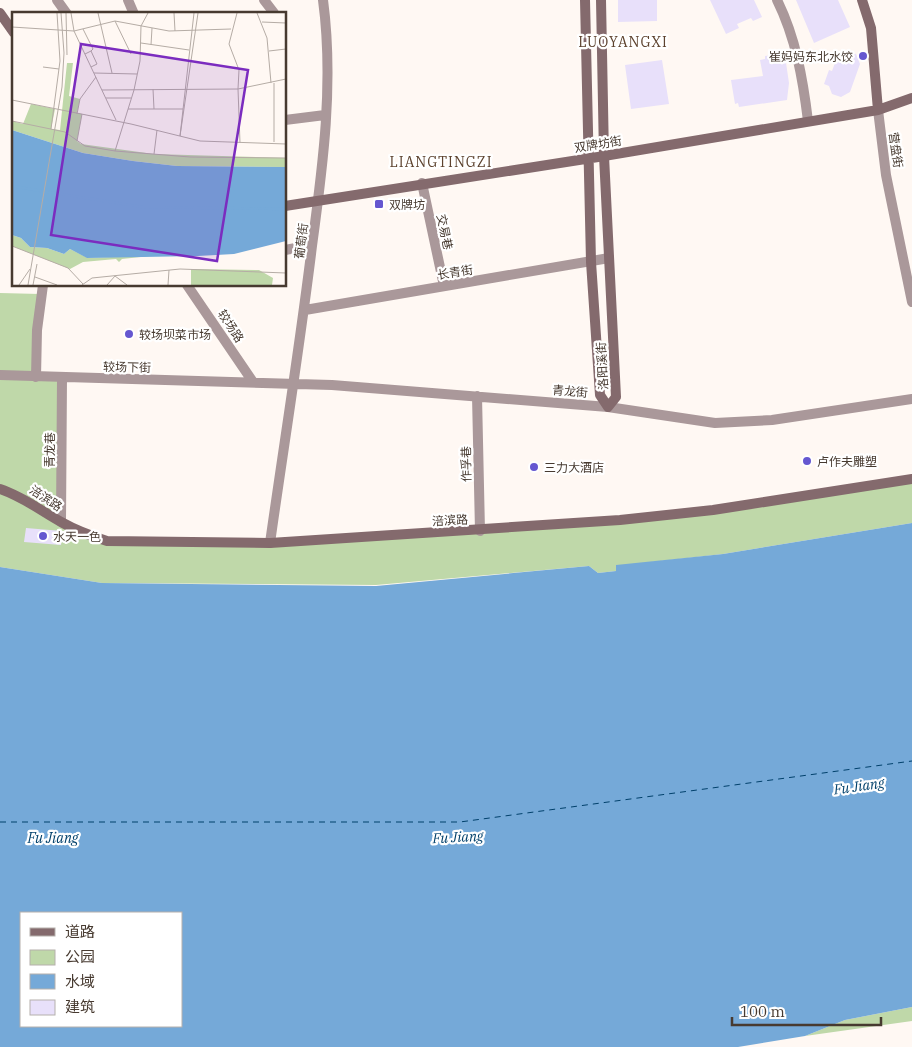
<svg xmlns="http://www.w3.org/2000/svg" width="912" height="1047" viewBox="0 0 912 1047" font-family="'IBM Plex Serif','Noto Sans SC',serif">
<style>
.green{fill:#bfd8a9}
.water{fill:#75a9d8;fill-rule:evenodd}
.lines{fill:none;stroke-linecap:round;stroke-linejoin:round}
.ferry{stroke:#00406b;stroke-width:1;stroke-dasharray:6 5;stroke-linecap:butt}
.building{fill:#e8e0fa}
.street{stroke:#aa989a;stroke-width:10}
.secondary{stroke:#846a6d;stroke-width:10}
.poi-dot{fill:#6557d0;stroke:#fff;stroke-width:2}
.labels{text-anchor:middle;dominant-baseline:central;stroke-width:4.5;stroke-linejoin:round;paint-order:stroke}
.poi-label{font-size:12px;fill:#473a30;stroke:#fff;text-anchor:start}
.street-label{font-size:12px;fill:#473a30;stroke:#fff}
.neighbourhood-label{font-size:14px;letter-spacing:1px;fill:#5d422e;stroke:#fff}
.water-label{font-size:14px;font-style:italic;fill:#00406b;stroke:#fff}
.inset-river{fill:none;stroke:#75a9d8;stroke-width:2.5}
.inset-road{fill:none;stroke:#b5aca5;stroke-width:1}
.view{fill:#7b2cbf;fill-opacity:0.15;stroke:#7b2cbf;stroke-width:2.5}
.inset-edge{fill:none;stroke:#473a30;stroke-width:2.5}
</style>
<rect width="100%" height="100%" fill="#fff8f3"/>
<!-- green -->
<path class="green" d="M0,293L40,294L36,376L62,378L61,522L107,541L270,543L620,520L912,479V523L723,554L616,566V571L598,573L589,566L376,585L102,583L0,567Z
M912,1007V1021L805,1036L845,1020Z"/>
<!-- water -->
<path class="water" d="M912,523V1007L845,1020L805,1036L738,1047H0V567L102,583L376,586L589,566L598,573L616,571V565L723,554ZM21,913H181V1026H21Z"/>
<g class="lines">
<!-- ferry -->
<path class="ferry" d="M0,822H460L912,761"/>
</g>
<!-- building -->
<path class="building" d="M618,0H657V21L618,22Z
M710,0H754L762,17L753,21L751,18L737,24L739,28L726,34Z
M796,0H838L850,27L814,43Z
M848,52L856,54L860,64L850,92L841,97L832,94L829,86L824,84L829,70L832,71L838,55Z
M780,54V56H785L789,83L787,100L739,107L738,103L735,104L731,80L763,76L760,60L765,59V56Z
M662,60L669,104L631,109L625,65Z
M26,528L62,531L61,545L24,542Z"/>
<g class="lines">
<!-- street -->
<path class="street" d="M57,0L67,14
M128,0L134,14
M264,0L274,13
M777,0C796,38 803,80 808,121
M878,110L886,175L912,302
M285,120L325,115
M422,183L444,286
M285,250L312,245
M187,285L253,382
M305,310L609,258
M0,375L332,385L608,407L715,423L772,420L912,399
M36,377L37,330L43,285
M477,396L480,531
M61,522L62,378
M270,543C284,444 300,345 312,246C323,165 334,82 323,0"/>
<!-- secondary -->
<path class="secondary" d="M585,0L591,262L600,395L608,407L616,397L604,156L601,0
M862,0L871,28L878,110
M0,13L14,33
M285,206L598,157L878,110L912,98
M0,489C24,497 41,511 63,523C77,531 91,536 107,541L270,543L620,520L713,510L912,479"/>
</g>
<!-- markers -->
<g class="poi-dot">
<circle cx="863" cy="56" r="5"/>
<rect x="374" y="199" width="10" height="10" rx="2.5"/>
<circle cx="129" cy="334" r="5"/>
<circle cx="807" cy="461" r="5"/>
<circle cx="534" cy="467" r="5"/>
<circle cx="43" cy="536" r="5"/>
</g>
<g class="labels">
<!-- poi labels -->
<g class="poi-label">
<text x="853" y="56" text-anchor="end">崔妈妈东北水饺</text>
<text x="389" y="204">双牌坊</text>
<text x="139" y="334">较场坝菜市场</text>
<text x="817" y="461">卢作夫雕塑</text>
<text x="544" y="467">三力大酒店</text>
<text x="53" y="536">水天一色</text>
</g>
<!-- street labels -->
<g class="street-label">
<text transform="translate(598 144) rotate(-9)">双牌坊街</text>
<text transform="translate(896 150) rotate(82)">营盘街</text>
<text transform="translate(445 232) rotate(78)">交易巷</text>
<text transform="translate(301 241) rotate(-83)">葡萄街</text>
<text transform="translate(455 272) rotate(-9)">长青街</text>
<text transform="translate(231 326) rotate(56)">较场路</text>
<text transform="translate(602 366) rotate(-93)">洛阳溪街</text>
<text transform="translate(127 367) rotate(1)">较场下街</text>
<text transform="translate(570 391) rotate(5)">青龙街</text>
<text transform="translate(49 450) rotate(-90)">青龙巷</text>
<text transform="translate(466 464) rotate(-91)">作孚巷</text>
<text transform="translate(46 498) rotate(33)">涪滨路</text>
<text transform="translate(450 520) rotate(-3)">涪滨路</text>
</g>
<!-- neighbourhood labels -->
<g class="neighbourhood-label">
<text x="623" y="42">LUOYANGXI</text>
<text x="441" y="162">LIANGTINGZI</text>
</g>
<!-- water labels -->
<g class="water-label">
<text transform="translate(859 786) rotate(-8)">Fu Jiang</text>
<text transform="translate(458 837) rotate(-3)">Fu Jiang</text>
<text x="53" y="838">Fu Jiang</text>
</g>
</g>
<!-- overview -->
<g transform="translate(12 12)">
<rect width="274" height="274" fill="#fff8f3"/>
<path d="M55,51H61L57,84L68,87L65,101L70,102L65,129L69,132L142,142L274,146V155L165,154L121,149L71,141L0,118V109L11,112L19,92L43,97L39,117L48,118ZM0,223L9,226L18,235L35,236L52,242L58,237L76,246L147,243L110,247L107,250L104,247L71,250L58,257L0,234ZM179,257L247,258L261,266L260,273H179Z" fill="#bfd8a9"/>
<path d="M0,118L71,141L121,149L165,154L274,155V229L222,242L186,244L75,246L58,237L52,242L35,236L18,235L9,226L0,223Z" fill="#75a9d8"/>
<path class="inset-river" d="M0,174L29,179M36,180L130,195L274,197"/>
<path class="inset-road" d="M54,1L55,43M59,1L62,19L104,108M86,1L100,61M162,1L163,19M225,1L217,32L227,58L226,77L274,67M245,1L255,26L259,71M103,9L119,42M250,10L274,11M0,15L62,19L103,9L157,19L219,17M71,17L81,37L79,39M129,31L177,38M139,33L140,16M257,39L274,37M73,42L79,39L85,52L79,55M31,55L47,57M82,61L125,62M262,71V130M141,77L142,97M90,78L226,77L228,131M94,86H119M0,88L119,112L188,129L274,132M116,97H171M65,102L68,87L84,65M0,109L53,120L73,134L103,139L178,145L274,146M39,117L48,49L45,1M274,122V163M168,124L186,1M168,124L182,1M65,129L70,102M103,139L122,78L128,49L129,14L136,1M142,142L145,118M0,234L56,256L71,272M23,265L45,273M7,273L18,257M16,273L50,75L52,41L49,1M21,273L25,252M70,273L80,266L168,257L274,261M95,273L103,264L115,273M156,273L157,258"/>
<path class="view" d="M69,32L236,58L205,249L39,223Z"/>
<rect width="274" height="274" class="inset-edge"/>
</g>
<!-- legend -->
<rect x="20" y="912" width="162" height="115" fill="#ffffff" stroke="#b5b0ac"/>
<rect x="30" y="928" width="25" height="8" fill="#846a6d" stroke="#b5b0ac"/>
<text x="65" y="937" font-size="15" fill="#473a30">道路</text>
<rect x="30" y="950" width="25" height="15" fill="#bfd8a9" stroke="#b5b0ac"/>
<text x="65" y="962" font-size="15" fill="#473a30">公园</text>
<rect x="30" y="974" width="25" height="15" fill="#75a9d8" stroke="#b5b0ac"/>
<text x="65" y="987" font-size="15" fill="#473a30">水域</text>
<rect x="30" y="1000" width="25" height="15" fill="#e8e0fa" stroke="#b5b0ac"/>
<text x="65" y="1012" font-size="15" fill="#473a30">建筑</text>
<!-- scale -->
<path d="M732 1017v8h149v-8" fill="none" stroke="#473a30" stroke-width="2.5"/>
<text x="740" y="1017" font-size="15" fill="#473a30" stroke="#ffffff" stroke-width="4" paint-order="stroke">100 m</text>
</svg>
